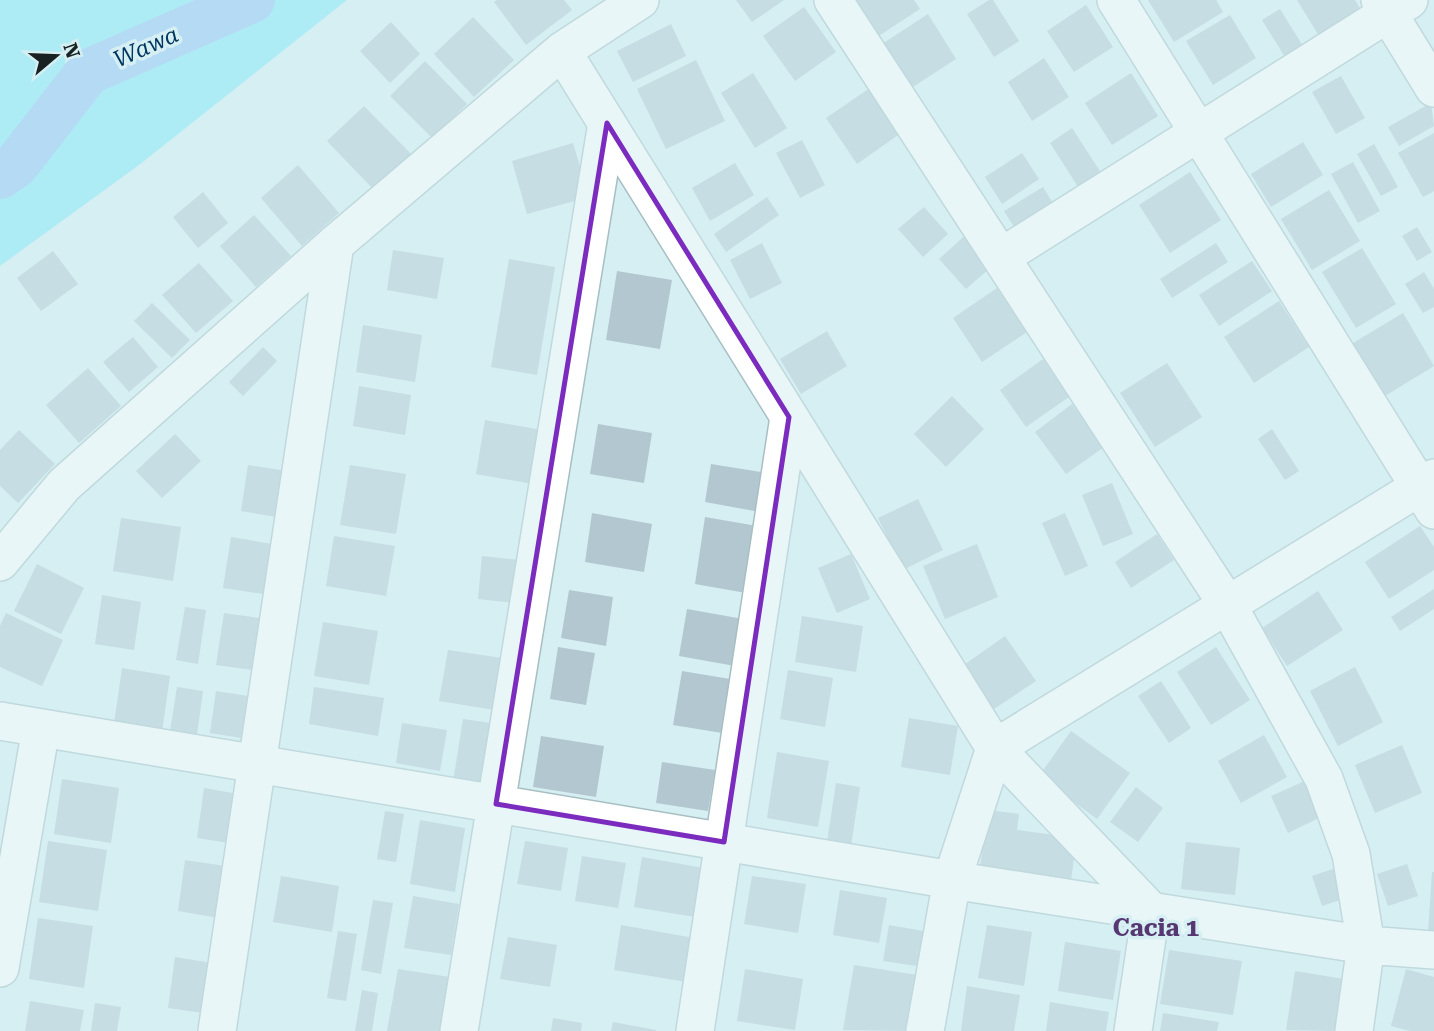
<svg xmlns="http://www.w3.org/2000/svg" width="1434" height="1031" viewBox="0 0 1434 1031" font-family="'Roboto Serif',serif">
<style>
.garden{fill:#7fe8f9}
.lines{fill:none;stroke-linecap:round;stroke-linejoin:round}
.river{stroke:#8cc2f7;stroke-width:46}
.building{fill:#b3c7d1}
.minor-casing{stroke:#a7bfc3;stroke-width:40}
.minor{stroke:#fff;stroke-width:37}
.marked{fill:none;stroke:#7b2cbf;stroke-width:5;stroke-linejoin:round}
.labels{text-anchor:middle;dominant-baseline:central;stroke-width:7;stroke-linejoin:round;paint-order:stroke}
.water-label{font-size:23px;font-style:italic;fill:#003760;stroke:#d6eff3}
.quarter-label{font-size:24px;font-weight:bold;fill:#563772;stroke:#d6eff3}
</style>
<rect width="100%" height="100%" fill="#d6eff3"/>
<!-- garden -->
<path class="garden" d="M0,0H347L139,165L0,266Z"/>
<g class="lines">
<!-- river -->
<path class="river" d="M0,176L16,165L88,72L252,0"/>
</g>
<!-- building -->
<path class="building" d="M497,0H564L572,10L526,45L494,2Z
M736,0H784L752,22Z
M849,0H914L920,9L874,39Z
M989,0H993L1019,41L994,57L967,14Z
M1148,0H1216L1223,12L1174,42Z
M1297,0H1355L1361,10L1319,36Z
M1086,5L1113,47L1074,72L1047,31Z
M804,7L836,52L795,81L763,36Z
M1280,9L1306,51L1288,62L1262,20Z
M928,14L956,59L908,90L879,46Z
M1230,15L1256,58L1213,85L1186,41Z
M473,17L514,60L474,97L434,54Z
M391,22L420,54L390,83L360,51Z
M671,24L686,56L633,82L617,51Z
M1044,58L1069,97L1032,121L1008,82Z
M696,60L725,121L666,149L637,89Z
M425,61L467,104L432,138L390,96Z
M753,73L787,128L755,148L721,93Z
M1131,73L1158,116L1112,145L1085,103Z
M1341,76L1365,118L1336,134L1312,92Z
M870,88L901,133L857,164L826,118Z
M1431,103L1434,126L1399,146L1388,127Z
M364,106L412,155L375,191L327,141Z
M1072,128L1105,179L1082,193L1050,143Z
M1434,133V191L1423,197L1398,153Z
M802,140L825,185L800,198L776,153Z
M1303,142L1323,175L1271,207L1251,174Z
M573,143L589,197L527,214L512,161Z
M1374,144L1398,187L1381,196L1357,154Z
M1022,153L1039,179L1002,204L985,177Z
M1353,162L1380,211L1358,223L1331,174Z
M735,163L754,195L710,221L692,188Z
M298,165L339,213L302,246L261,198Z
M1190,172L1221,220L1170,253L1139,205Z
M1043,187L1054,205L1016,230L1004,211Z
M1329,190L1360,241L1312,270L1281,219Z
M203,192L228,223L198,248L173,217Z
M767,197L779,215L726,252L714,234Z
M924,207L948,234L923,257L898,229Z
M254,215L291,256L256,287L220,246Z
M1417,227L1432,252L1417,261L1402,236Z
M970,231L997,262L966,289L939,259Z
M762,243L782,283L750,299L730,260Z
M1216,243L1228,262L1172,298L1160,279Z
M1362,248L1396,304L1356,328L1322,272Z
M393,250L444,258L437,299L387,290Z
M53,251L78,284L41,311L17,278Z
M509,259L555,267L537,375L491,367Z
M1252,261L1272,291L1219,326L1199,295Z
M199,263L233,301L196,333L162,295Z
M617,271L672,280L660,349L606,340Z
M1424,272L1434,289V307L1423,313L1405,284Z
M997,288L1027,332L982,362L953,318Z
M1279,301L1309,347L1254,383L1224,337Z
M152,303L190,340L172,358L134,321Z
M1403,313L1434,366L1385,396L1353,343Z
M363,325L422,335L415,382L356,372Z
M827,331L847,366L801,394L780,359Z
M133,337L158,367L129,392L103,362Z
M263,347L277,361L243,396L229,382Z
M1043,359L1069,397L1026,427L1000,390Z
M1167,363L1202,417L1155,447L1120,393Z
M88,368L121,406L79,443L46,405Z
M359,386L411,395L405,435L353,426Z
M952,396L984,429L946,467L914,434Z
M1072,404L1104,447L1066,474L1035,432Z
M485,420L542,430L533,484L476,474Z
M598,424L652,433L644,483L590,474Z
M1272,429L1299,471L1285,480L1258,439Z
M19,430L55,464L18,503L0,486V450Z
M175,434L201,461L162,498L136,471Z
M711,464L767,473L760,512L705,502Z
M248,465L295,472L289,519L241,511Z
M350,465L406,474L396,534L340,525Z
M1112,483L1133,534L1103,546L1082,495Z
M918,499L943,550L903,570L878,518Z
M592,513L652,524L644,572L585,562Z
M1065,513L1088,566L1065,576L1042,523Z
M705,517L757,526L746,593L695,584Z
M121,518L181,527L173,581L113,571Z
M1420,526L1434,547V570L1389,599L1365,562Z
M1157,534L1174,560L1131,588L1115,562Z
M334,536L395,546L386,596L326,586Z
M231,537L278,545L270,595L223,588Z
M977,544L998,597L945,619L923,566Z
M851,554L870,599L837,613L818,568Z
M482,556L519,560L514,603L478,599Z
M37,564L84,588L61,634L14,611Z
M1434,589V609L1400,631L1391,617Z
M569,590L613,597L606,646L561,638Z
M1318,591L1343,630L1287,666L1262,628Z
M102,595L141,602L134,650L95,644Z
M185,607L206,610L198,664L176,660Z
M687,609L743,619L735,666L679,656Z
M6,613L63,640L42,686L0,667V626Z
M224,613L266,619L259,671L216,665Z
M802,616L863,626L856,672L795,662Z
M323,622L378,631L369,685L314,676Z
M1005,636L1036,681L994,709L964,665Z
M558,647L595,653L586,705L550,699Z
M1216,647L1250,700L1211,725L1177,672Z
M448,650L502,658L494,710L439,701Z
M1355,667L1383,722L1338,746L1310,691Z
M122,668L170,676L162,732L114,724Z
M788,670L833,678L825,727L780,719Z
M682,671L730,679L722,733L673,725Z
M1161,681L1191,728L1169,743L1138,696Z
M177,687L203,691L196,742L169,738Z
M314,687L384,698L378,736L309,724Z
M216,691L261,698L254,740L210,733Z
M909,718L958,726L950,775L901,767Z
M463,719L491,723L480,786L453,782Z
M402,723L447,730L440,771L396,763Z
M1071,731L1130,773L1097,819L1039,776Z
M1264,735L1287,777L1241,803L1218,761Z
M541,736L604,746L596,797L533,787Z
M1402,745L1422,793L1375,813L1355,765Z
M777,752L829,761L818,827L767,818Z
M662,762L715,770L708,811L656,803Z
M62,779L119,788L111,843L54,834Z
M1307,780L1323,816L1288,833L1271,796Z
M836,783L860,787L851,846L827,842Z
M1136,787L1163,808L1138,842L1110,822Z
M204,788L244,795L236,844L197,838Z
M988,810L1019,814L1017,830L1077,838L1071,880L980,867Z
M385,811L404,814L396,862L377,859Z
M420,820L465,828L455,892L410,884Z
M48,841L107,850L98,911L39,902Z
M525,841L568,848L561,891L517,884Z
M1186,842L1240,848L1235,895L1181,889Z
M582,856L626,863L618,908L575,901Z
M642,857L709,869L701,918L634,907Z
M185,860L232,867L225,919L178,911Z
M1407,864L1418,896L1388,906L1377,874Z
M1342,866L1352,896L1322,906L1312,876Z
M1432,872H1434V933H1428Z
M281,876L339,886L332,932L273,922Z
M752,876L806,884L798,933L744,924Z
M840,890L887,898L879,943L833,935Z
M413,896L459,904L451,955L404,948Z
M373,900L393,903L381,974L361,970Z
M38,918L93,926L84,988L29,979Z
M621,925L694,938L687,982L614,970Z
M889,925L923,931L917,966L883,961Z
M987,925L1032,932L1024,986L978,978Z
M338,931L357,934L346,1001L327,998Z
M508,937L557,945L550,987L500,979Z
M1065,942L1121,951L1113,1000L1058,991Z
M1169,950L1242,961L1233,1015L1160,1004Z
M175,957L218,964L210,1014L168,1008Z
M854,965L917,975L908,1031L843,1030Z
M398,969L450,977L441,1031H387Z
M745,969L803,979L795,1030L737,1021Z
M1406,969L1434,977V1031H1410L1391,1026Z
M1295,971L1344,979L1336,1031L1286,1030Z
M967,986L1020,995L1014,1031H961Z
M362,990L378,993L372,1031H355Z
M30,1001L84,1010L80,1031H25Z
M1050,1002L1109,1012L1106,1031H1046Z
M95,1003L121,1007L117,1031H91Z
M1163,1013L1219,1022L1217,1031H1160Z
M553,1018L582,1023L581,1031H551Z
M613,1022L656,1030V1031H611Z"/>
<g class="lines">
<defs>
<path id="minor" d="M833,0L1227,604L1324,779L1351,854L1366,945L1354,1031
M1116,0L1434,510
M1380,0L1434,88
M562,51L995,748L1151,911L1133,1031
M1001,257L1409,0
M0,562L64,485L335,244L562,51L640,0
M0,721L952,880L1366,945L1434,950
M0,968L41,728
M217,1031L335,244
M459,1031L607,123
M695,1031L789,417
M925,1031L952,880L995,748L1434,478"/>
</defs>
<!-- minor casing -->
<use href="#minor" class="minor-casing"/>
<!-- minor -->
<use href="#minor" class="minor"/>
</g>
<!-- marked area -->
<path d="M0 0H1434V1031H0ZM607,123L789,417L724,842L496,804Z" fill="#d6eff3" fill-opacity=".55" fill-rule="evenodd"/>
<path class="marked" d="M607,123L789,417L724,842L496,804Z"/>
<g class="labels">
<!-- water labels -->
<g class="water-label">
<text transform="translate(146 47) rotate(-24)">Wawa</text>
</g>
<!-- quarter labels -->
<g class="quarter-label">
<text x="1156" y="928">Cacia 1</text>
</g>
</g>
<!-- north arrow -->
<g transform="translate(56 56) rotate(71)" stroke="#d6eff3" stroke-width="5" paint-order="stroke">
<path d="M0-5L12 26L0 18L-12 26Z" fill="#192223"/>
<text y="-10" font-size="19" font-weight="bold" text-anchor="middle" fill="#192223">N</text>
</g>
</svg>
